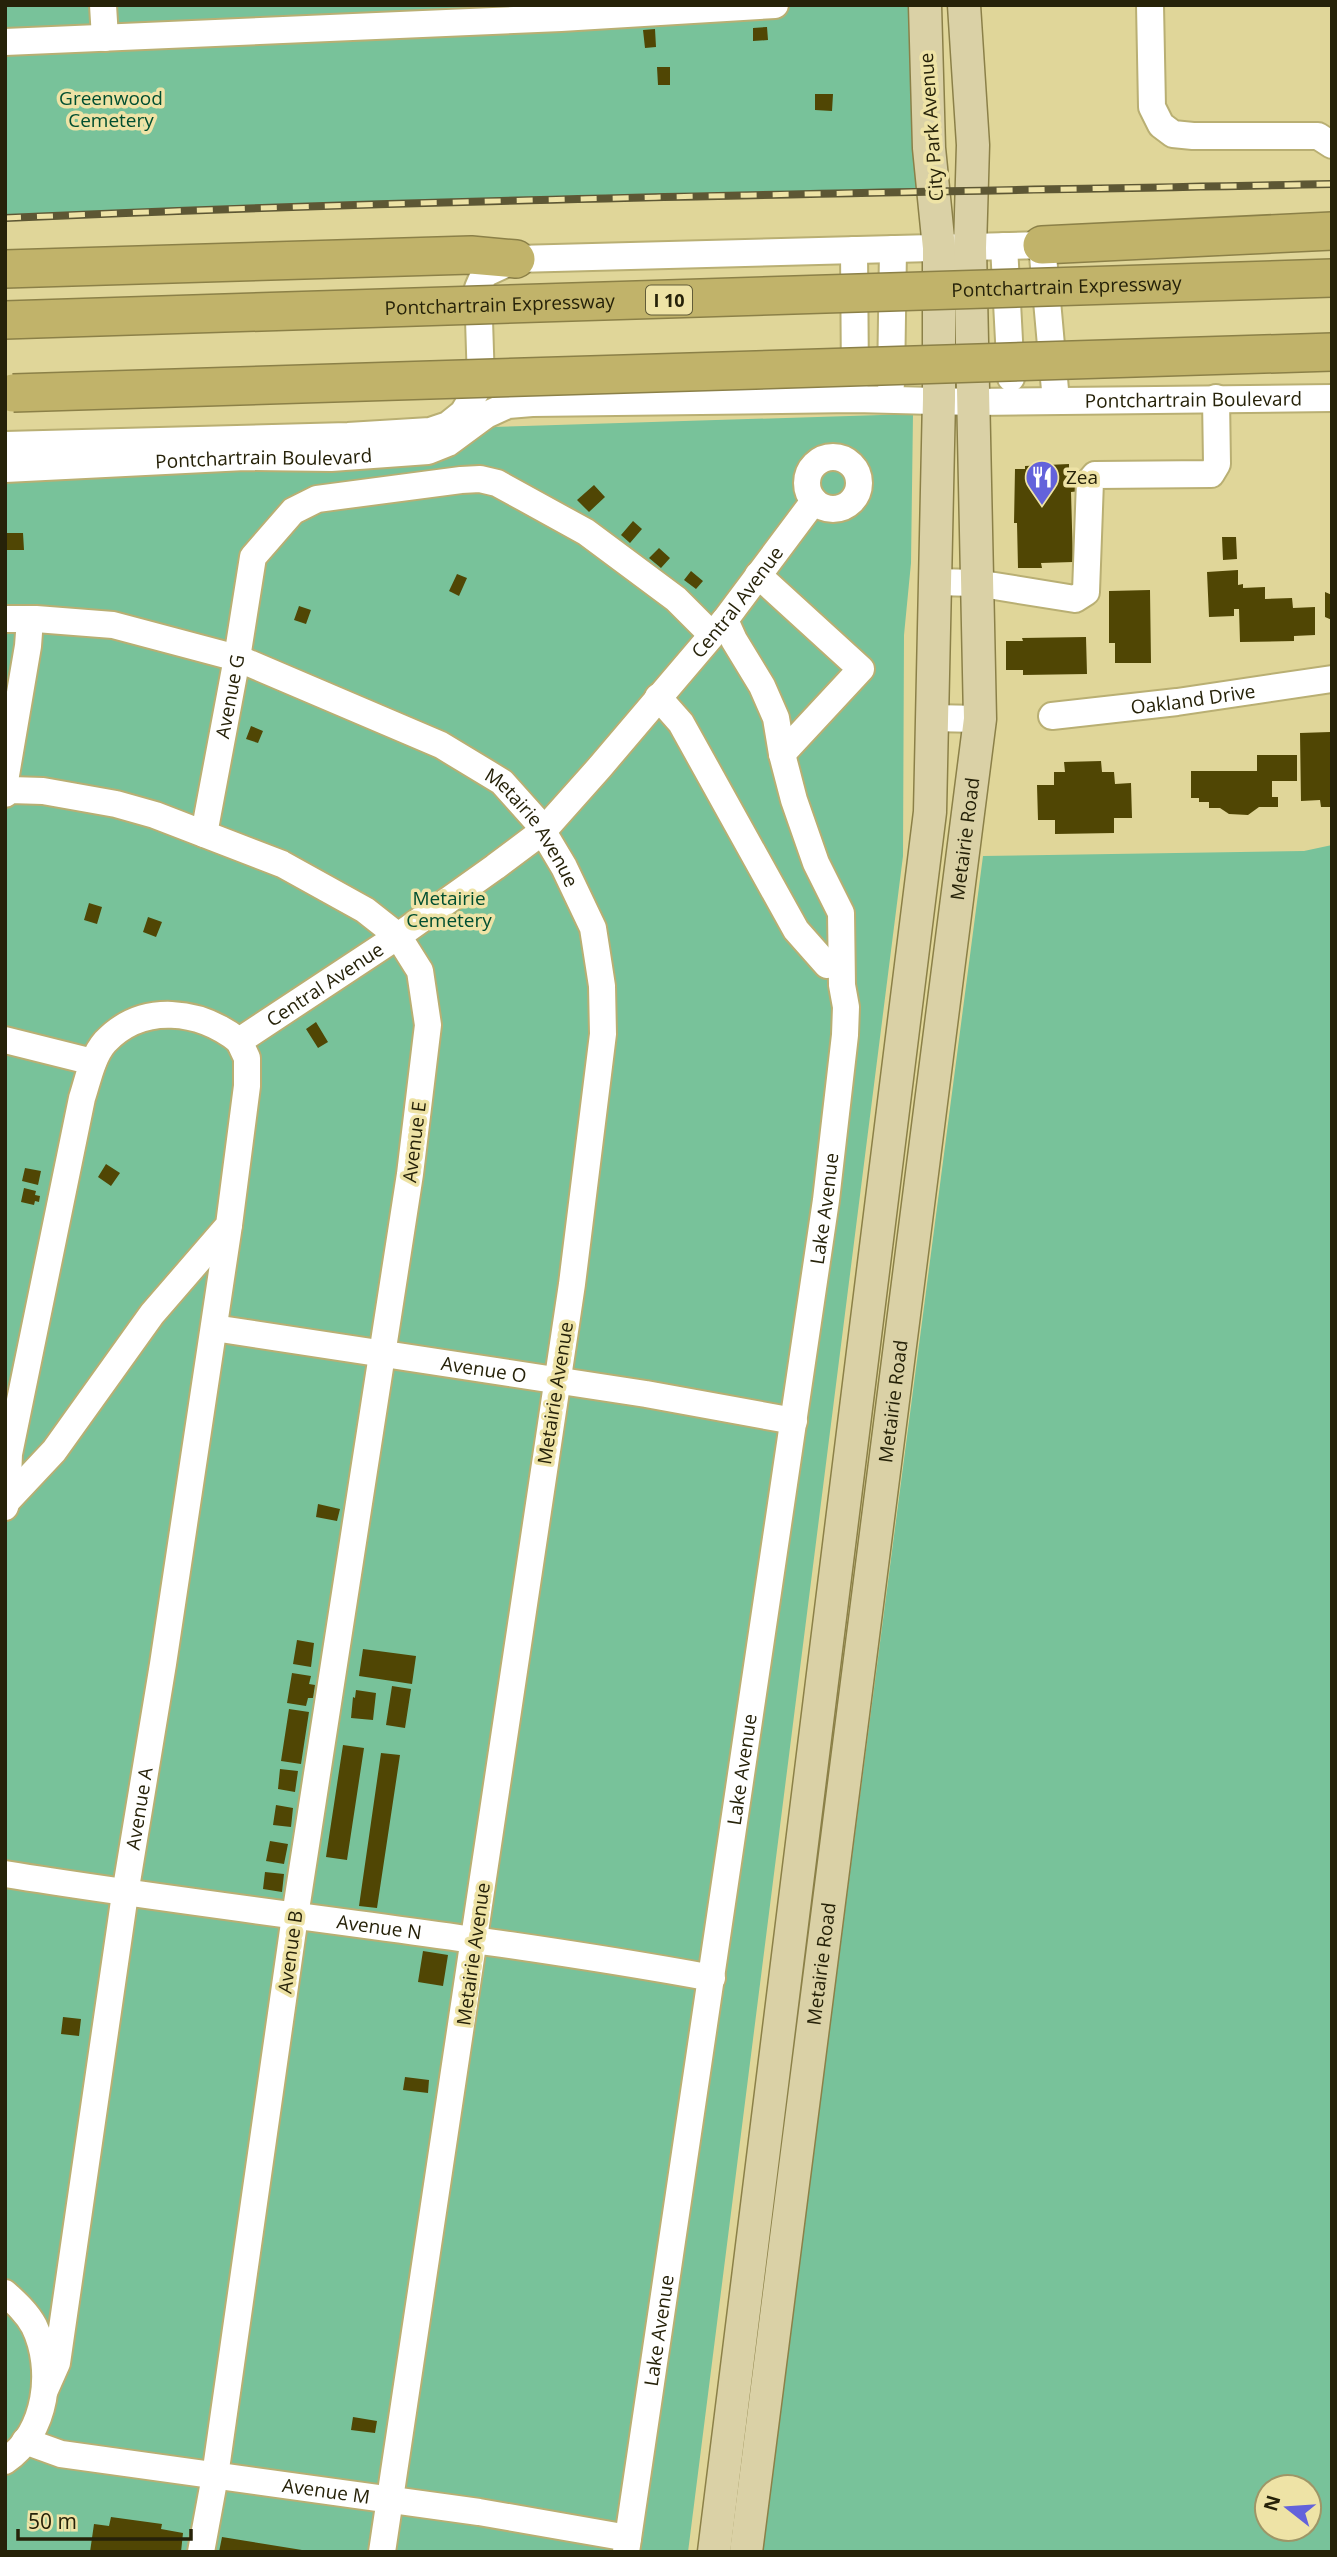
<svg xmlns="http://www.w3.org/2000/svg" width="1337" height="2557" viewBox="0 0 1337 2557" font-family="'Open Sans',sans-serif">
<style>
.green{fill:#78c29a;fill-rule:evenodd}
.building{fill:#504604}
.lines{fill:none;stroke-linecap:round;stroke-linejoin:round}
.minor-casing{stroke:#b9af73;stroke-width:30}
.major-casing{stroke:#8b8048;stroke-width:35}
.highway-casing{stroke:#8b8048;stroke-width:40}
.minor{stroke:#fff;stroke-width:26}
.major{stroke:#dad1a6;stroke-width:32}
.highway{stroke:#c1b36a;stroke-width:37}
.rail-casing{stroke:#5d5734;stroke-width:8}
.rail{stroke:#eee3a6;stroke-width:5;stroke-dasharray:16;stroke-linecap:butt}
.highway-bridge-casing{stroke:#8b8048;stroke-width:40;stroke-linecap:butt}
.highway-bridge{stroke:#c1b36a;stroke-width:37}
.labels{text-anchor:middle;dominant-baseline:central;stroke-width:7;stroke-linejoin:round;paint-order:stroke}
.shield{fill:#eee3a6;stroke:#625c38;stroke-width:2}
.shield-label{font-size:18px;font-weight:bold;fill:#262209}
.park-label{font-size:19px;fill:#004e30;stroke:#eee3a6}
.street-label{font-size:19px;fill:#262209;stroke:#eee3a6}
.poi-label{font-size:19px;fill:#262209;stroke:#eee3a6;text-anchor:start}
</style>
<rect width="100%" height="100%" fill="#e0d699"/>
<!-- green -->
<path class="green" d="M5,5H925L931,193C623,197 314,204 5,218Z
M913,414L911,563L904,635L903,856L688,2552H5V483L434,462L490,427Z
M1332,845V2552H761L983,856L1304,851ZM1267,2487H1309V2529H1267Z"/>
<!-- building -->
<path class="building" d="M767,27L768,40L753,41V28Z
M655,29L656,47L645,48L643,30Z
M657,67H670V85H658Z
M815,94H833L832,111L815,110Z
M1069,464V470H1081V491L1071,492L1073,562L1041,563L1042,568H1018L1017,523H1014L1015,469H1025V466Z
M594,485L605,497L589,512L577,500Z
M633,521L642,529L630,543L621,535Z
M5,533H23L24,550H5Z
M1222,537H1236L1237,559L1223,560Z
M659,548L670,558L661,568L649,558Z
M1238,570V585L1243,584V588L1265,587V599L1292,598L1293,608L1315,607V635L1294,636V641L1240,642L1239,609H1234V616L1209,617L1207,572Z
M691,571L703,581L696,589L684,580Z
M457,574L467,578L459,596L449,591Z
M1150,590L1151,663H1115V643H1109V591Z
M1325,592L1332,595V620L1325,617Z
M299,606L311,610L306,624L294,620Z
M1086,637L1087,674L1023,675V670H1006V641H1023L1022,638Z
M251,726L263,731L258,743L246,739Z
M1330,732L1332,807H1321L1320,800L1301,801L1300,733Z
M1257,755H1297V781H1272V797H1278V807H1259L1248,815L1229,814L1220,808H1209V802H1199V798H1191V771H1257Z
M1101,761L1102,772H1114L1115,784L1131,783L1132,818H1114V833L1055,834V820H1038L1037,785H1054V772H1065L1064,762Z
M89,903L102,907L97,924L84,920Z
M148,917L162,922L156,937L143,932Z
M316,1022L328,1042L318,1048L306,1029Z
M106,1164L120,1173L111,1186L98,1177Z
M25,1168L41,1171L38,1185L22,1181Z
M24,1188L36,1191L35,1195L40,1196L39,1202L35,1201L34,1205L21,1202Z
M318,1504L340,1509L337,1521L316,1517Z
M297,1640L314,1643L311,1667L293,1664Z
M363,1649L416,1656L412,1684L359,1676Z
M292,1673L311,1676L309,1684L315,1685L313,1698H308L306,1706L287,1703Z
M392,1686L411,1689L405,1728L386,1725Z
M356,1690L376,1693L373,1720L351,1718L353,1697L355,1698Z
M289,1709L309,1712L301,1764L281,1761Z
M343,1745L364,1748L347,1860L326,1857Z
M381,1753L400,1755L377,1908L359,1906Z
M280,1769L298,1771L295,1792L278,1789Z
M276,1805L293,1808L291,1827L273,1825Z
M270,1841L288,1844L284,1864L266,1861Z
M265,1872L284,1874L282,1892L263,1889Z
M423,1951L448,1955L443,1986L418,1982Z
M63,2017L81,2019L79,2036L61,2034Z
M405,2077L429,2080L428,2093L403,2090Z
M353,2417L377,2421L375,2433L351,2430Z
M111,2517L162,2524L161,2529L183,2533L181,2552H90L94,2524L109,2526Z
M222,2537L302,2550V2552H219Z"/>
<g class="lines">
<defs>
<g id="minor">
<path d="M103,5L105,38"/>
<path d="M1150,5L1152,107L1161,125L1173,134L1193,136H1318L1332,145"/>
<path d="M5,42L561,18L775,5"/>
<path d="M1004,246L1011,378"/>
<path d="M854,250L855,383"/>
<path d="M891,384L893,249"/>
<path d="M5,445L348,436L430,431L448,425L463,413L481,383L478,288L484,274L516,259L1042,245L1056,401"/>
<circle cx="833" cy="483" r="26"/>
<path id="s1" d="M5,469L245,457L331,458L428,451L448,443L486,415L508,405L532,403L855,399L974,402L1332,398"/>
<path d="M758,575L861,669L782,754"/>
<path d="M935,582L976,583L1075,599L1086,592L1090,481L1095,475L1211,474L1217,464L1216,398"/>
<path id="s2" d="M5,619H36L113,625L237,658L441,745L502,782L536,820L564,867L593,928L602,986L603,1034L572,1284L382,2552"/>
<path d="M658,697L681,723L796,930L827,965"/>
<path id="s3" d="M1052,716L1177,702L1332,679"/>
<path d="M931,718L980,719"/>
<path d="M5,781L28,646L30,619"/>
<path d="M5,794L10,790L43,791L116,804L155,815L282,864L365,910L398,936L420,971L428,1025L410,1174L295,1916L215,2476L201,2552"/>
<path id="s4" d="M204,834L237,658L253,557L293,511L317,499L461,480L480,479L497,483L586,532L676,599L712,635"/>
<path d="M5,1040L93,1062"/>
<path id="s5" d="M214,1328L646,1394L794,1421"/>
<path d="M7,1501L9,1454L82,1098C88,1080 92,1057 105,1042C143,1002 200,1010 239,1041"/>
<path id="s6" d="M5,1507L7,1501L54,1451L152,1314L229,1225L247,1086V1058L239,1041L398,936L495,867L543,831L600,767L725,620L814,501"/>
<path id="s7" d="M5,1874C240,1912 478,1935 712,1978"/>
<path d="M5,2293C16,2303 27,2313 34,2326C55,2369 47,2433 5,2461"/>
<path id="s8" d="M45,2390L57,2363L125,1894L163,1664L229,1225"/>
<path id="s9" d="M25,2441L61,2454L479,2512L628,2538"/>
<path id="s10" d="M626,2552L826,1200L845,1035L846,1007L842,985L841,913L816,863L794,800L782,754L776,718L762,686L734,640L725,620"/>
</g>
<g id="major">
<path d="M714,2552L930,812L939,399V248L929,148L925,5"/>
<path id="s11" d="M746,2552L980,719L970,248L973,145L964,5"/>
</g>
<path id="highway" d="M1042,245L1332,231
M5,269L471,255L516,259"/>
</defs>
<!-- minor casing -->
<use href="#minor" class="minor-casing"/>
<!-- major casing -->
<use href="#major" class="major-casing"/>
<!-- highway casing -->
<use href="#highway" class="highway-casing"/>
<!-- minor -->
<use href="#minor" class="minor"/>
<!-- major -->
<use href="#major" class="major"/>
<!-- highway -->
<use href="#highway" class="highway"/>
<defs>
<path id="rail" d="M5,218C447,198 890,193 1332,184"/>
</defs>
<!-- rail casing -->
<use href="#rail" class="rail-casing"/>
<!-- rail -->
<use href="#rail" class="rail"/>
<defs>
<g id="highway-bridge">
<path id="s12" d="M5,320L1332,278"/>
<path d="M13,393L1332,352"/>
</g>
</defs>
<!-- highway-bridge casing -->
<use href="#highway-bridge" class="highway-bridge-casing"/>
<!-- highway-bridge -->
<use href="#highway-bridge" class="highway-bridge"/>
</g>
<!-- icons -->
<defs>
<symbol id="restaurant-pin" viewBox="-11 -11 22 30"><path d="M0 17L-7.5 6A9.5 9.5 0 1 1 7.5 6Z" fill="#6362db" stroke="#eee3a6"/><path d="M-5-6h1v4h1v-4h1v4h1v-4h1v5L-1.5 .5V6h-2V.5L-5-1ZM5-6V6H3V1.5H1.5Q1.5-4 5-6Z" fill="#fff"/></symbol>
</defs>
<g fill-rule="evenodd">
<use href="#restaurant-pin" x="1023" y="458" width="38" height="52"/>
</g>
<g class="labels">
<!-- shield labels -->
<rect class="shield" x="646" y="285.5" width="46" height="29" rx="5"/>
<g class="shield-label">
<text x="669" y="300">I 10</text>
</g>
<!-- park labels -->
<g class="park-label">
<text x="111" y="98">Greenwood<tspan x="111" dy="22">Cemetery</tspan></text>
<text x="449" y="898">Metairie<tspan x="449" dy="22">Cemetery</tspan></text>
</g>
<!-- street labels -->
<g class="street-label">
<text transform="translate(931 127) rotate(-94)">City Park Avenue</text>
<text stroke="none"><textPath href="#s12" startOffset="1062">Pontchartrain Expressway</textPath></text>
<text stroke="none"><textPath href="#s12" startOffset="495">Pontchartrain Expressway</textPath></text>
<text stroke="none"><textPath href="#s1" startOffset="1202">Pontchartrain Boulevard</textPath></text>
<text stroke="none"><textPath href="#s1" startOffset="259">Pontchartrain Boulevard</textPath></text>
<text stroke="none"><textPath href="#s6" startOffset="1218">Central Avenue</textPath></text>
<text stroke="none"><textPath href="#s4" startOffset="140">Avenue G</textPath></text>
<text stroke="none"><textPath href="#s3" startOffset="142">Oakland Drive</textPath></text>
<text stroke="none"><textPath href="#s2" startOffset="584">Metairie Avenue</textPath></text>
<text stroke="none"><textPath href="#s11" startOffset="1727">Metairie Road</textPath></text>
<text stroke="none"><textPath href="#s6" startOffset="651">Central Avenue</textPath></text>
<text transform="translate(414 1142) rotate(-83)">Avenue E</text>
<text stroke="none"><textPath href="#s10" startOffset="1358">Lake Avenue</textPath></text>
<text stroke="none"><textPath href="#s5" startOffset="273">Avenue O</textPath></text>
<text transform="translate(555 1393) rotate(-81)">Metairie Avenue</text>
<text stroke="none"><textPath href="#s11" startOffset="1160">Metairie Road</textPath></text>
<text stroke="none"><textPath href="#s10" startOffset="791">Lake Avenue</textPath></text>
<text stroke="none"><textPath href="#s8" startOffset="590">Avenue A</textPath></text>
<text stroke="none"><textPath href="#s7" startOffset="378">Avenue N</textPath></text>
<text transform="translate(290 1952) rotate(-82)">Avenue B</text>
<text transform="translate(473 1954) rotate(-82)">Metairie Avenue</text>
<text stroke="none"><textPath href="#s11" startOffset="593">Metairie Road</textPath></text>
<text stroke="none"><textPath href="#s10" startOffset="224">Lake Avenue</textPath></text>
<text stroke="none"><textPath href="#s9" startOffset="306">Avenue M</textPath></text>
</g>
<!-- poi labels -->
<g class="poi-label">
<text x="1066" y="477">Zea</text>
</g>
</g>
<!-- border -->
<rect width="1337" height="2557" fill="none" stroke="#262209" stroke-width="14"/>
<!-- north arrow -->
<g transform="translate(1288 2508) rotate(287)"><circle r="33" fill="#eee3a6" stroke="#9e9667" stroke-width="2"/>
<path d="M0-5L12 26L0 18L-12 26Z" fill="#6362db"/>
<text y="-10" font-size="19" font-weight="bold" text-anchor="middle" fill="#262209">N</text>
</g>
<!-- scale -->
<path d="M18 2529v10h173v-10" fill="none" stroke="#262209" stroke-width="3.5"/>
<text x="28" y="2529" font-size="21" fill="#262209" stroke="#eee3a6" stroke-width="5" paint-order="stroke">50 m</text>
</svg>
